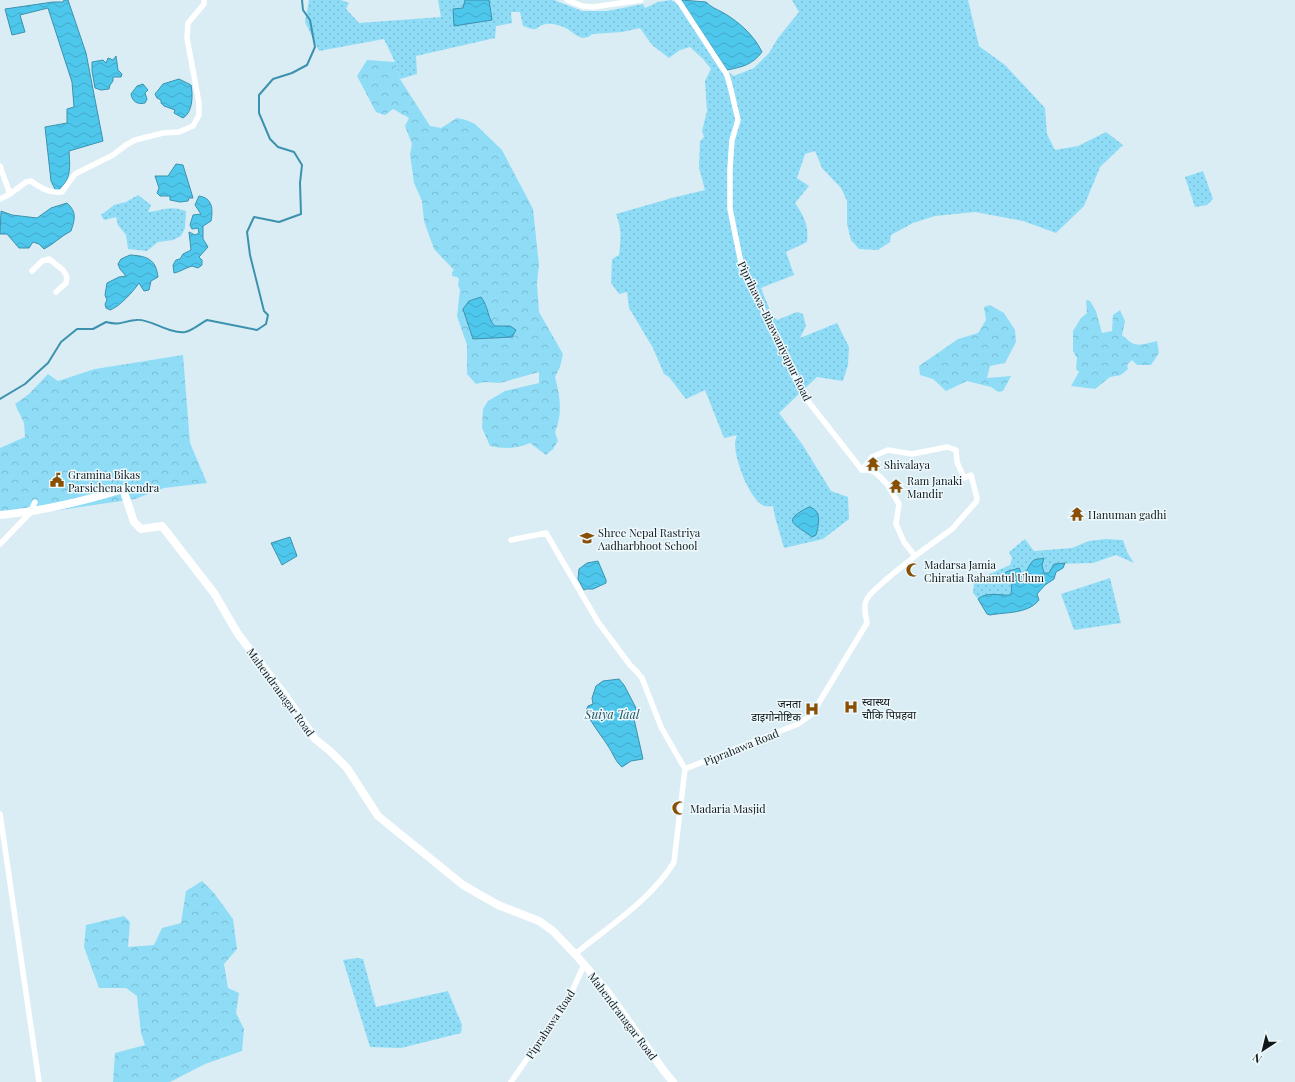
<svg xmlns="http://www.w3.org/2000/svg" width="1295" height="1082" viewBox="0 0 1295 1082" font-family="'Playfair Display','Noto Sans Devanagari',serif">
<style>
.grass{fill:url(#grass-dots)}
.forest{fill:url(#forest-crowns);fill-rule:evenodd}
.water{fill:url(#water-waves);stroke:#3c92ae}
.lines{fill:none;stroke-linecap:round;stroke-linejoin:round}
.stream{stroke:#3c92ae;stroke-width:2}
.street{stroke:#fff;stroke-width:5.5}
.secondary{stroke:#fff;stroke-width:8}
.labels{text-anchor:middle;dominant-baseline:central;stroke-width:3;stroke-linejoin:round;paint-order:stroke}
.street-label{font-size:11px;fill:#11181a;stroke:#eef9fd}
.poi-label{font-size:11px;fill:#11181a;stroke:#eef9fd;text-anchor:start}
.water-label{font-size:12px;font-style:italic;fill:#1f5161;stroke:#eef9fd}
</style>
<defs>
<pattern id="grass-dots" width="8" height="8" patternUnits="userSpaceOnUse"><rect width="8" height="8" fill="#8fdcf7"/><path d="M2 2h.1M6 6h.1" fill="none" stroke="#7abcd3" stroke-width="1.8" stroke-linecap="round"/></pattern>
<pattern id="forest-crowns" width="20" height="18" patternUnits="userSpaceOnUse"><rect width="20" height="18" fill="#8fdcf7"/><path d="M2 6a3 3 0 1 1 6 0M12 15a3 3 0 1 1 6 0" fill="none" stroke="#7abcd3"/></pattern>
<pattern id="water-waves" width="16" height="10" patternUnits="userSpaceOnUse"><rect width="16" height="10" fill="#4ec7ed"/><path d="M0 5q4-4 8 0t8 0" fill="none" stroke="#43aacb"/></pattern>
</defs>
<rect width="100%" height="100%" fill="#dbedf4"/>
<!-- grass -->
<path class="grass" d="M309,0H341L349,3L346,9L359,23L441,17L438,0H554L582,11H607L643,4L645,8L658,2L671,0L682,7L722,68L734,76L754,68L769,53L778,38L799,12L792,0H968L979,46L1005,65L1045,108L1047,134L1055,150L1078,146L1106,132L1123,145L1100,167L1084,206L1056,233L1023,221L975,212L935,216L913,223L891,235L890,242L878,250L859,249L851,240L847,224V201L841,188L822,168L815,151L805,154L797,178L809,186L795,203C804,216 809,226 807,242L786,252L794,275L761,288L771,313L777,320L797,312L803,314L806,326L800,338L837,323L849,347L848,365L843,381L817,377L779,413L802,444L831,491L848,497L849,519L823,539L784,548L775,517L773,506C770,506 767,507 764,506C749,499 735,460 735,444C735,441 736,438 737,435L724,438L705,390L686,399L669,377L664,374L653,348L629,308L627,292L619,294L611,283L612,259L619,255C621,238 622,230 616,214L672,198L705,190L699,168L700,141L704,137L702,131L707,111L705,81L711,69L703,59L690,47L680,50L669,58L652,45L640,28L622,32L592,34C581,45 572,29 561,26C556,25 552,23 546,24C533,27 541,33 523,26L520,12H511L512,23L496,26L495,38L416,56L417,74L400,79L395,62L384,39L319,51L305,22Z
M1203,171L1213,199L1207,205L1195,207L1185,177Z
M138,195L151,205L148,212C164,211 167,205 186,211L185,228L181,236L173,240L158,242L147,251L128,249L126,235L118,225L116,217L104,220L101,215L114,205L126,202Z
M1025,539L1034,551L1072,548L1089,541L1106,539L1123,540L1127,552L1134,563L1116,555L1093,563L1054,564L1049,573H1044L1042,565L1029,566L1025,574L1022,576L1019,568L1004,575L1017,576V580L1010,595C1000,596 986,592 978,599L973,593L974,581L1010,565L1012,558L1009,552Z
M1110,578L1121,623L1074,630L1061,594Z
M357,958L363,959L376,1007L448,991L462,1025L461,1033L401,1048L370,1047L343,960Z"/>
<!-- forest -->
<path class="forest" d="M367,60L395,62L400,79L430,126L441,128L457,118L466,120L475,124L502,150L533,209L539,265L537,283L539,312L563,354L560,367L555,377C560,395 563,414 555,432L558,441L553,449L546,455L530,443C516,449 504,449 490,446L482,428L483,409L488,401L505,391L539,383V372L500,383L484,382L476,384L467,374V345L457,316L460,290L458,285L459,279L457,277L452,276V272L454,270L434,249L424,221L422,201L414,183L410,154L412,144L405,126L409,118L393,109L385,115L376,112L357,76ZM486,304L490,322L495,326H510L473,339L463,308Z
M1086,300L1090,301L1096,311L1102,333L1112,331L1113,315L1120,310L1125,321L1122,336L1125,337C1135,349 1143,344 1157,341L1159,353L1151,365H1137L1132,360L1127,365L1128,369L1121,375L1110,377L1095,389L1071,386L1079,372L1076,369L1077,358L1073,351V331L1081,318L1087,313Z
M990,305L1004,313L1015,330L1016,342L1005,363L990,366L987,378L1011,376L1003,391L999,392L991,387L967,381L946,391L933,379L920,375L919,366L958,339L978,333L986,320L984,307Z
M183,355L190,443L207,483L164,488L135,499L46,512L0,516V448L25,437L24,423L15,404L29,394L48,374L58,381L95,369Z
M202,881L214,893L233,919L237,949L224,964L228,988L239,993L236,1013L244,1029L242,1051L205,1064L170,1082H113L115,1053L145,1045L141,1033L137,996L126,988H99L84,947L86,925L124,916L130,922L128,947L154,945L162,928L181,923L186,891Z"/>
<!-- water -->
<path class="water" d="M64,0H68L86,53L103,141L69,151C70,166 72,182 56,191L51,181L45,127L67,123V109L74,107L72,82L48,8L20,15L25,32L12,35L5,9L53,2H63Z
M465,0H489L492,20L454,26L453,9L463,8Z
M681,0L706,2C711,7 716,9 722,12C738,21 754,35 762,52C752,65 742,67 727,70Z
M116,56L118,70L122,74L121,77H113V81L110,85L109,89L101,90L95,88L92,71V62L103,60L106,63L108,58L113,60Z
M179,79L191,85C193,95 193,112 183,118L174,113L175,110L164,106L161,103V100L157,98L155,94L163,84Z
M143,84L148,90L145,93L147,99L145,103C137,105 132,101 131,94L137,86Z
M176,164L183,165L193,198H189L188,201L180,202L170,200V196H160L157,193L159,188L155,176H168Z
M199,196C213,198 213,210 211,221L203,226V239L208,247L199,257L202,260V265L198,268L192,266C185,268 180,272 174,273L173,265L176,260L180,259L183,254L191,250L189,232L195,235L199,233L198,228L192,229L190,225L193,215L201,214L195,205Z
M67,203C77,212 75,219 71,231C61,236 54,244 44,249L39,244L33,242L29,248H19L7,234H0L1,211L12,215L37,218L51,208Z
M130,255C147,256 156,259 158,277L151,281L149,290L144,291L139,283C133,292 119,307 110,310L106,308L105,304L107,300L105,295L107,283L119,277L126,276L120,269L118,264L121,259Z
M481,297C489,307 487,319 495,326H510L516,330L512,337L473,339L463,309L469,301Z
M809,507C822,510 819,524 816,535L812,537C796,524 779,522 809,507Z
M290,537L297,556L282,565L271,543Z
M1044,558L1042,565L1044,573H1049L1054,564L1065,563L1063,568L1056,572L1054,579L1045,585L1037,594L1039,600C1028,614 1006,612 990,615L987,614L978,599C987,591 1000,596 1011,595L1012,582L1017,580V576L1003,575L1006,572L1019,568L1022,576C1028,573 1028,564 1034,560C1036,559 1041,559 1044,558Z
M598,561L606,580V583L593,589H586L584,590L578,579L579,569L587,563Z
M619,679L624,685L636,708L634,719L643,759L631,761L622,767C616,762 614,756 610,749C602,736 592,725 586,711L588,706L593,704L592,698L596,686L603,681Z"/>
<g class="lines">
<!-- stream -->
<path class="stream" d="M0,399L25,384L38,372L48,363L61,342L77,329H93L106,322C122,326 122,321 136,320C150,318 168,334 185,332C192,331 201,323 207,320L257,330L266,324L268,315L264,311L250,255L247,232L254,217L279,222L301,214L300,183L302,165L294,152L278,147L270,139L259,113V95L273,79L292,73L307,65L315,47L310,20L303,10L302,0"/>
<!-- street -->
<path class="street" d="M567,0L582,6L593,7L641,0
M678,0L727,75L731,90L738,120L732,140L730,169V209L741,263L804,396L862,470
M0,166L10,194L0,199
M10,194L26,182L31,181C40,188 50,194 62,192L75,174L113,155L126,145L135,140L163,133L179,132L193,126L199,115V103L187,38L188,23L204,4V0
M32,271L42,261L49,259L63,270L67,277L66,283L56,292
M862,470L872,457L888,450L912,454L947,447L956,450L957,462L964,478L971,475L977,498L976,502L952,529L915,556
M511,540L546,533L598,622L630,665L637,672L642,678L661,727L685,769
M0,544L30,513L35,502
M0,814L39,1082
M575,954C608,927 653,898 674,862L685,769L798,724L812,714L867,623C866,616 863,608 866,601C869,591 905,565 915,556L904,542L896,524L899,504L887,484L875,472L868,470H862
M511,1082L569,998L584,965"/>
<!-- secondary -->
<path class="secondary" d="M0,515C44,511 81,502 123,489L134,522L141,529L162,526L214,593L238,634L287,698L315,739L330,751L347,768L378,816L463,885L498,905L539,921L553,931L575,954L606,990L664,1071L673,1082"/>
</g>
<!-- icons -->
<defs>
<symbol id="temple-bare" viewBox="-9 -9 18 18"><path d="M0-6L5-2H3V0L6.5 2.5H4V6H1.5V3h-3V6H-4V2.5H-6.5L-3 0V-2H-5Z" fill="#884f05" stroke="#eef9fd" stroke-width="2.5" paint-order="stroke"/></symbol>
<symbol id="civic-bare" viewBox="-9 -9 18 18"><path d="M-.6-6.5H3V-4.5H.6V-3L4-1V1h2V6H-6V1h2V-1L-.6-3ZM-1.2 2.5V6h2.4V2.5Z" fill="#884f05" stroke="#eef9fd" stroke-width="2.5" paint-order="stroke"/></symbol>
<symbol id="school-bare" viewBox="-9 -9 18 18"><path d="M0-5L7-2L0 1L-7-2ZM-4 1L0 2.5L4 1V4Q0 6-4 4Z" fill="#884f05" stroke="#eef9fd" stroke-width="2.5" paint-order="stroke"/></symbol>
<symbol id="mosque-bare" viewBox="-9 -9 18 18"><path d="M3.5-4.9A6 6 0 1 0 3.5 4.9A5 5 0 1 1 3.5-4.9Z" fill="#884f05" stroke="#eef9fd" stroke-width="2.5" paint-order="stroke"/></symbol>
<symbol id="hospital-bare" viewBox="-9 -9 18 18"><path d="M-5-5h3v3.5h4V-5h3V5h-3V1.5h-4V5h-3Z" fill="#884f05" stroke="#eef9fd" stroke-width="2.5" paint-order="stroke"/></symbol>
</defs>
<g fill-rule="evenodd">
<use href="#temple-bare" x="863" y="454" width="20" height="20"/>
<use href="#civic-bare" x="47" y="470" width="20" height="20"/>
<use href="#temple-bare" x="886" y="476" width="20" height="20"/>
<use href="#temple-bare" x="1067" y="504" width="20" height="20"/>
<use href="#school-bare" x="577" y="528" width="20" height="20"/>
<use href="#mosque-bare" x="903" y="560" width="20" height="20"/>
<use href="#hospital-bare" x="841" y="697" width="20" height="20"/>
<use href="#hospital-bare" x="802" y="699" width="20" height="20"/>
<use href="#mosque-bare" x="669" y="798" width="20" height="20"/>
</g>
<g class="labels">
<!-- street labels -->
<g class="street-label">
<text transform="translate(775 331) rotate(64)">Piprihawa-Bhawaniyapur Road</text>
<text transform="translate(281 692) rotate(54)">Mahendranagar Road</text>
<text transform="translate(741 747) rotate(-22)">Piprahawa Road</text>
<text transform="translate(623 1016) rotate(53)">Mahendranagar Road</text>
<text transform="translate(550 1024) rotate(-57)">Piprahawa Road</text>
</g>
<!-- poi labels -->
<g class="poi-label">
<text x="884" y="464">Shivalaya</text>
<text x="68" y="474">Gramina Bikas<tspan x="68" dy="13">Parsichena kendra</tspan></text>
<text x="907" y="480">Ram Janaki<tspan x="907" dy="13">Mandir</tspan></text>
<text x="1088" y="514">Hanuman gadhi</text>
<text x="598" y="532">Shree Nepal Rastriya<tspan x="598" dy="13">Aadharbhoot School</tspan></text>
<text x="924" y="564">Madarsa Jamia<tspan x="924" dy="13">Chiratia Rahamtul Ulum</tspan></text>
<text x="862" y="701">स्वास्थ्य<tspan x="862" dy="13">चाैकि पिप्रहवा</tspan></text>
<text x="801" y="703" text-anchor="end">जनता<tspan x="801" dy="13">डाइगोनोष्टिक</tspan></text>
<text x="690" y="808">Madaria Masjid</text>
</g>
<!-- water labels -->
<g class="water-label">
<text x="612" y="714">Suiya Taal</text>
</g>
</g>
<!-- north arrow -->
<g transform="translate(1263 1050) rotate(215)" stroke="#eef9fd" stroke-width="3" paint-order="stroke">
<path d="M0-3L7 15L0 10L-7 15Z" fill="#11181a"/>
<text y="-6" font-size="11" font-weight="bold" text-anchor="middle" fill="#11181a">N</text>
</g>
</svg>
